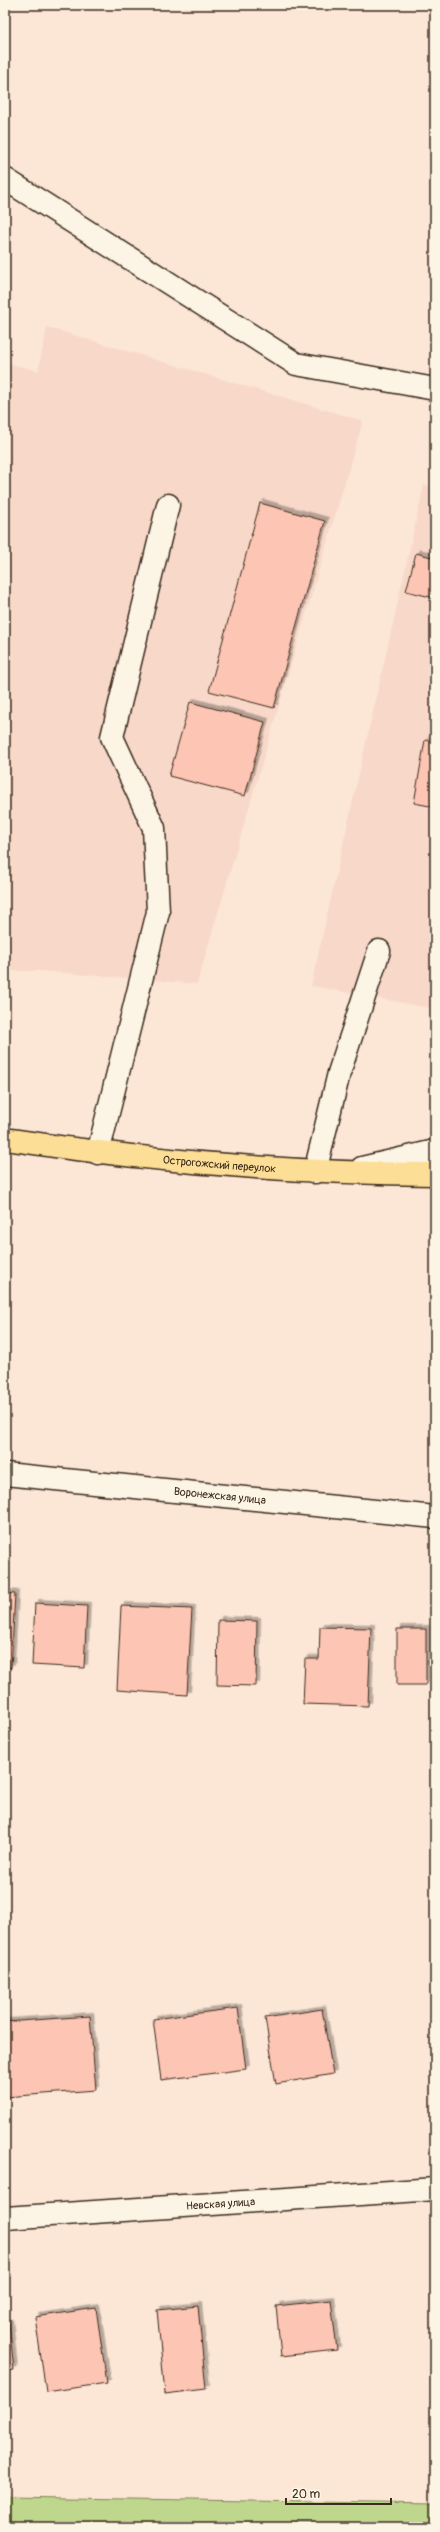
<svg xmlns="http://www.w3.org/2000/svg" width="440" height="2532" viewBox="0 0 440 2532" font-family="Pangolin,sans-serif">
<style>
.built{fill:#f8d9c9}
.green{fill:#bfd78d;stroke:#7d8056}
.building{fill:#fdc5b3;stroke:#3b2a1e;filter:url(#shadow)}
.lines{fill:none;stroke-linecap:round;stroke-linejoin:round}
.minor-casing{stroke:#3b2a1e;stroke-width:25}
.major-casing{stroke:#3b2a1e;stroke-width:25}
.minor{stroke:#fcf5e5;stroke-width:22}
.major{stroke:#fdde96;stroke-width:22}
.labels{text-anchor:middle;dominant-baseline:central;stroke-width:3.5;stroke-linejoin:round;paint-order:stroke}
.street-label{font-size:11px;fill:#3b2a1e;stroke:#fcf5e5}
</style>
<defs>
<filter id="shadow"><feDropShadow dx="3.5" dy="-3.5" stdDeviation="0" flood-color="#0004"/></filter>
</defs>
<rect width="100%" height="100%" fill="#fce7d6"/>
<filter id="ink" filterUnits="userSpaceOnUse"><feTurbulence type="fractalNoise" baseFrequency=".025" numOctaves="2"/><feDisplacementMap in="SourceGraphic" scale="8" xChannelSelector="R" yChannelSelector="G"/><feConvolveMatrix kernelMatrix="1 2 1 2 8 2 1 2 1" color-interpolation-filters="sRGB"/></filter>
<g filter="url(#ink)">
<!-- built -->
<path class="built" d="M47,327L363,421L197,984L39,971H5V362L38,371Z
M424,485L435,487V1009L311,986Z"/>
<!-- green -->
<path class="green" d="M5,2497L435,2504V2527H5Z"/>
<!-- building -->
<path class="building" d="M260,503L325,521L274,708L209,691Z
M416,553L435,558V598L406,591Z
M190,702L265,722L245,796L169,776Z
M425,740L435,742V807L414,803Z
M5,1593L15,1594L11,1668L5,1667Z
M35,1603L87,1606L84,1668L32,1665Z
M121,1606L192,1609L187,1695L117,1690Z
M218,1620L257,1621L256,1686L217,1685Z
M320,1627L371,1628L368,1706L303,1704L305,1659H319Z
M397,1629H426V1685H397Z
M238,2008L246,2069L161,2080L153,2019Z
M322,2009L333,2074L276,2084L265,2018Z
M90,2016L96,2090L5,2097V2022Z
M331,2300L337,2350L281,2356L276,2306Z
M198,2306L206,2389L165,2394L157,2310Z
M96,2308L107,2383L46,2392L35,2317Z
M9,2323L14,2370L5,2371V2324Z"/>
<g class="lines">
<defs>
<g id="minor">
<path d="M5,179L296,364L435,389"/>
<path d="M98,1153L158,912L154,828L112,737L168,505"/>
<path d="M362,1168L435,1151"/>
<path d="M315,1172L339,1073L379,951"/>
<path id="s1" d="M5,1474L435,1517"/>
<path id="s2" d="M5,2218L435,2189"/>
</g>
<g id="major">
<path id="s3" d="M5,1139C147,1161 291,1173 435,1174"/>
</g>
</defs>
<!-- minor casing -->
<use href="#minor" class="minor-casing"/>
<!-- major casing -->
<use href="#major" class="major-casing"/>
<!-- minor -->
<use href="#minor" class="minor"/>
<!-- major -->
<use href="#major" class="major"/>
</g>
</g>
<g class="labels">
<!-- street labels -->
<g class="street-label">
<text stroke="none"><textPath href="#s3" startOffset="216">Острогожский переулок</textPath></text>
<text stroke="none"><textPath href="#s1" startOffset="216">Воронежская улица</textPath></text>
<text stroke="none"><textPath href="#s2" startOffset="216">Невская улица</textPath></text>
</g>
</g>
<!-- margin -->
<rect width="440" height="2532" fill="none" stroke="#fcf5e5" stroke-width="20"/>
<rect x="10" y="10" width="420" height="2512" fill="none" stroke="#3b2a1e" stroke-width="1.5" filter="url(#ink)"/>
<!-- scale -->
<path d="M286 2498v6h105v-6" fill="none" stroke="#3b2a1e" stroke-width="2"/>
<text x="292" y="2498" font-size="12" fill="#3b2a1e" stroke="#fcf5e5" stroke-width="3" paint-order="stroke">20 m</text>
</svg>
